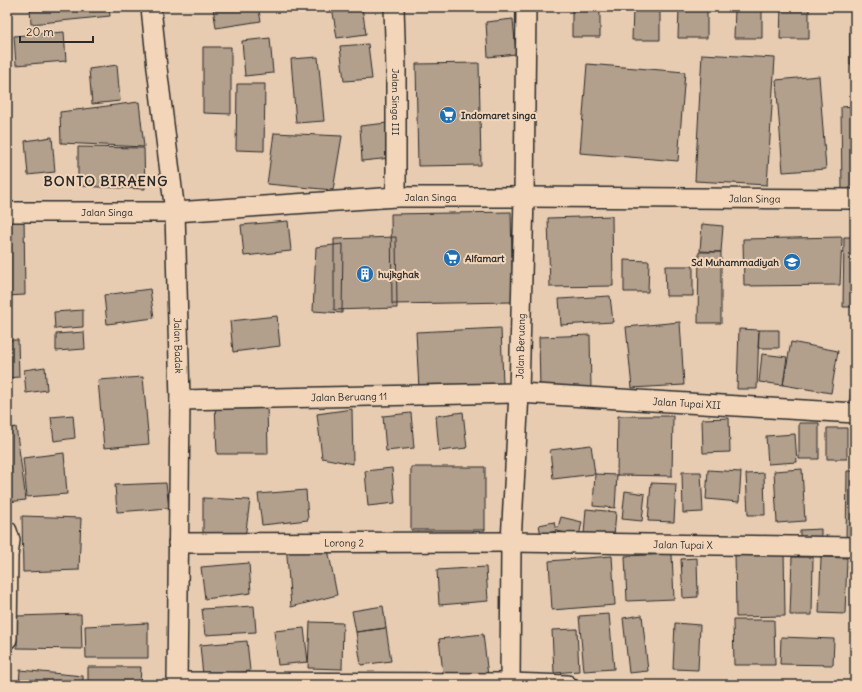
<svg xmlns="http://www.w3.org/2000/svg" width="862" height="692" viewBox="0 0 862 692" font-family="Delius,sans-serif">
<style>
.building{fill:#b29f8c;stroke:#2b2b2b}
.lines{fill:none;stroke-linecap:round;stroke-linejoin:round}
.minor-casing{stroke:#2b2b2b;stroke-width:22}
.minor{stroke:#f3d6b9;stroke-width:19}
.labels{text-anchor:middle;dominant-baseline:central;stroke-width:4;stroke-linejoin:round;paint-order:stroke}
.street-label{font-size:10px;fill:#2b2b2b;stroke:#f3d6b9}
.poi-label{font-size:10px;font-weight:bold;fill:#2b2b2b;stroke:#f3d6b9;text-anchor:start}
.district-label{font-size:14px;font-weight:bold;letter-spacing:1px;fill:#2b2b2b;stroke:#f3d6b9}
</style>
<rect width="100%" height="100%" fill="#e7ccb1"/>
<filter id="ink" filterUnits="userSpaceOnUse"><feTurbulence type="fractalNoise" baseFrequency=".025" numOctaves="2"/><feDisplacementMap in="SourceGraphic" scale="8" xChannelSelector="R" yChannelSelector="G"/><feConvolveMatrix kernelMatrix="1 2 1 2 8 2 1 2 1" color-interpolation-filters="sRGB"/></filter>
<g filter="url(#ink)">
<!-- building -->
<path class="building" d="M30,7H109L110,16L31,24Z
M213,7H258L261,21L216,28Z
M332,7H362L366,34L337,38Z
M572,7H600V37H572Z
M633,7H660V40H632Z
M679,7H707V38H678Z
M735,7H762V38H734Z
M781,7H809V39H780Z
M513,19L516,54L488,57L486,22Z
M855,26V64H850V27Z
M64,32L66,61L16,65L14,36Z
M270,38L273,73L245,76L242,41Z
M368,44L372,79L344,81L340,46Z
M203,47H231V114L203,113Z
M702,54L775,58L767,185L695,181Z
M318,57L324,121L296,123L291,59Z
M479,63L481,165L418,166L416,64Z
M587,64L685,72L678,161L580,153Z
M117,65L120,101L92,104L89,69Z
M819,76L826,169L783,172L776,80Z
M237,84H265L264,151L236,150Z
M139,102L144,147L61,143L60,112Z
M855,106V193H842L841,107Z
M387,123L391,158L362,161L360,126Z
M274,133L342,136L333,190L267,184Z
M52,137L55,172L28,175L25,141Z
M78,147L144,148L145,189L78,186Z
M511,212L513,302L392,304L391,214Z
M7,214H24L25,295L7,296Z
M612,216L613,286L550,287L548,218Z
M288,221L291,251L244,256L241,225Z
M702,224L723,226L721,252L700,251Z
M396,237L397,308L334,310V239Z
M842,237L840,285L744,286L743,239Z
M844,237H855V307H843Z
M343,244L342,313L313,311L316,247Z
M699,252H721V323H698Z
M624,260L649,261L648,292H624Z
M665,266H693V296H666Z
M150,289L154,318L107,324L104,295Z
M610,296L613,322L561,325L559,299Z
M83,310V327L55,329L54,312Z
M277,316L280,346L233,352L230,321Z
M680,322L684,385L632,388L626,327Z
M501,328L503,384L419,389L416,332Z
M739,329L759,330L757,389H737Z
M759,330H779V348H758Z
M84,332L85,349L56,351V334Z
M590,335L591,389L540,390L539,337Z
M7,340H18L19,377L7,378Z
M791,342L838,351L831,393L783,385Z
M762,354L787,357L783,385L759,382Z
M853,359H855V400H850Z
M45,367L47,390L26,393L24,370Z
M143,377L149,444L104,448L98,380Z
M267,401L268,454H217L215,404Z
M352,409L353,464L322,458L317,414Z
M463,412L467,448L439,451L436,416Z
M411,413L414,448L386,451L383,416Z
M73,415L75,438L54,441L51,417Z
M618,416H673L672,476L617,475Z
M729,418L730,452L703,453L702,419Z
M799,423H819V459H799Z
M16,427L26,500L7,502V429Z
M827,428H847V459H827Z
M795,434L797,462L768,464L766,436Z
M591,445L595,474L553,479L550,450Z
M64,453L67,494L27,497L23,458Z
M411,467H485V530H411Z
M392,468L395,503L368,506L365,471Z
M802,469L805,521L777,523L774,471Z
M708,470L741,472L739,502L706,499Z
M847,471H855V541H846Z
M682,472H701L703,512L683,513Z
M764,473L765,515H748L746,474Z
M595,474L617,475L615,508L593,506Z
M166,483L169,508L117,512L115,485Z
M651,483L676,484L674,522L648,521Z
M306,490L308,520L262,525L258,494Z
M625,491L645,494L642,521L622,519Z
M203,498L250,500L245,538L203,540Z
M586,509L616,512L614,537L584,534Z
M22,516L81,518L79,570L23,572Z
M561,517L582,522L579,536L557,531Z
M554,522L556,531L541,535L539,525Z
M821,529V545H800V530Z
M286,543L327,544L337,595L291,607Z
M784,549L785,616L736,617L735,550Z
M672,554L674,599L627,601L625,556Z
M612,556L615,605L552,610L549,561Z
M792,557H813L812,615H790Z
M821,557L847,558L845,614L819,613Z
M697,558L698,597L683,598L681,559Z
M249,563L251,593L205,599L201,567Z
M486,567L488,601L439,605L437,570Z
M852,602H855V658H853Z
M254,606L256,632L205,635L202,609Z
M383,606L386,628L356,632L352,611Z
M81,614L82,649L17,648V616Z
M609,614L614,669L584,671L579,616Z
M642,615L648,671L629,673L623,618Z
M733,620H774L775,665H734Z
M310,622L343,623L342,669L308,668Z
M148,623V658H86L85,626Z
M675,623L700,625L698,670L673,669Z
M304,628L308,662L278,665L274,631Z
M386,628L391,661L361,665L356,632Z
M577,629L579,671L554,673L552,630Z
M483,634L488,676L444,681L439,639Z
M781,637L834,639L833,665L780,664Z
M247,641L250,671L203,676L200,645Z
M88,667H141L140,685H88Z
M20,670L83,676V685H19Z"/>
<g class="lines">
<defs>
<g id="minor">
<path id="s1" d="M151,7L157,68L175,212L180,400L177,685"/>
<path id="s2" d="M394,7L396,70V197"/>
<path id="s3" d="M7,212H175L396,197H524L855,199"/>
<path id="s4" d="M180,400L519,393L855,413"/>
<path d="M7,531L10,540L8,556L7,639"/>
<path id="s5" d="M178,543L511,542L855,547"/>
<path d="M177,682L510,683L567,685"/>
<path id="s6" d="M510,685L511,542L519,393L524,197L526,7"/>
</g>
</defs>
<!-- minor casing -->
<use href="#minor" class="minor-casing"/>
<!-- minor -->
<use href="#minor" class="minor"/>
</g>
</g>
<!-- icons -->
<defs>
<symbol id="supermarket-disc" viewBox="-11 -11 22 22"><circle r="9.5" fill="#1f6fb2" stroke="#f3d6b9"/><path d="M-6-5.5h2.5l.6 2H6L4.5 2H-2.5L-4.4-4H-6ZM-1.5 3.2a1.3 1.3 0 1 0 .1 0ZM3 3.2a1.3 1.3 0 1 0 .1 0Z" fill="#fff"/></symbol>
<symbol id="school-disc" viewBox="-11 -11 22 22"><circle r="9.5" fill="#1f6fb2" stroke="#f3d6b9"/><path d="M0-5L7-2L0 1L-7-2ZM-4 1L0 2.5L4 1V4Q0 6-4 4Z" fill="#fff"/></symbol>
<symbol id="building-disc" viewBox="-11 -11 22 22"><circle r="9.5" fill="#1f6fb2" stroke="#f3d6b9"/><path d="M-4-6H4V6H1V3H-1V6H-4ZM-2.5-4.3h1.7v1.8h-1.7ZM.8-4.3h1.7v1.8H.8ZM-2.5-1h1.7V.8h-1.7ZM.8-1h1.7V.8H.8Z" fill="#fff"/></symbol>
</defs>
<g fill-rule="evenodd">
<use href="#supermarket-disc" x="438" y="105" width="20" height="20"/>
<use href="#supermarket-disc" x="442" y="248" width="20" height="20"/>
<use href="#school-disc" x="782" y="252" width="20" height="20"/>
<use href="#building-disc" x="355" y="264" width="20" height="20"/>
</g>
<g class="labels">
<!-- street labels -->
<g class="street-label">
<text stroke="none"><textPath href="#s2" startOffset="95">Jalan Singa III</textPath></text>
<text stroke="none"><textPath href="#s3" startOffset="424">Jalan Singa</textPath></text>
<text stroke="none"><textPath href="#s3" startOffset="748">Jalan Singa</textPath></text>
<text stroke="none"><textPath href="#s3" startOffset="100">Jalan Singa</textPath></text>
<text stroke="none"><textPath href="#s1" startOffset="340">Jalan Badak</textPath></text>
<text stroke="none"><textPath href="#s6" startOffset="339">Jalan Beruang</textPath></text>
<text stroke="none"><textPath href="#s4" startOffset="169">Jalan Beruang 11</textPath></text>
<text stroke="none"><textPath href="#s4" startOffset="507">Jalan Tupai XII</textPath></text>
<text stroke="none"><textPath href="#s5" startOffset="166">Lorong 2</textPath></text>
<text stroke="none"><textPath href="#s5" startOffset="505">Jalan Tupai X</textPath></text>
</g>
<!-- poi labels -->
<g class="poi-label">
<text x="461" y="115">Indomaret singa</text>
<text x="465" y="258">Alfamart</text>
<text x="779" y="262" text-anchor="end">Sd Muhammadiyah</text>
<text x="378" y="274">hujkghak</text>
</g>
<!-- district labels -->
<g class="district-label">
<text x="106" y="181">BONTO BIRAENG</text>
</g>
</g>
<!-- margin -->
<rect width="862" height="692" fill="none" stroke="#f3d6b9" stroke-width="24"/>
<rect x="12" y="12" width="838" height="668" fill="none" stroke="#2b2b2b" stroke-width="1.5" filter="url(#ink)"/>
<!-- scale -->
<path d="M20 36v6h73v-6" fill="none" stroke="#2b2b2b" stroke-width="2"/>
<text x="26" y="36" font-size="12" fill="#2b2b2b" stroke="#f3d6b9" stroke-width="3" paint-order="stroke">20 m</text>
</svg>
